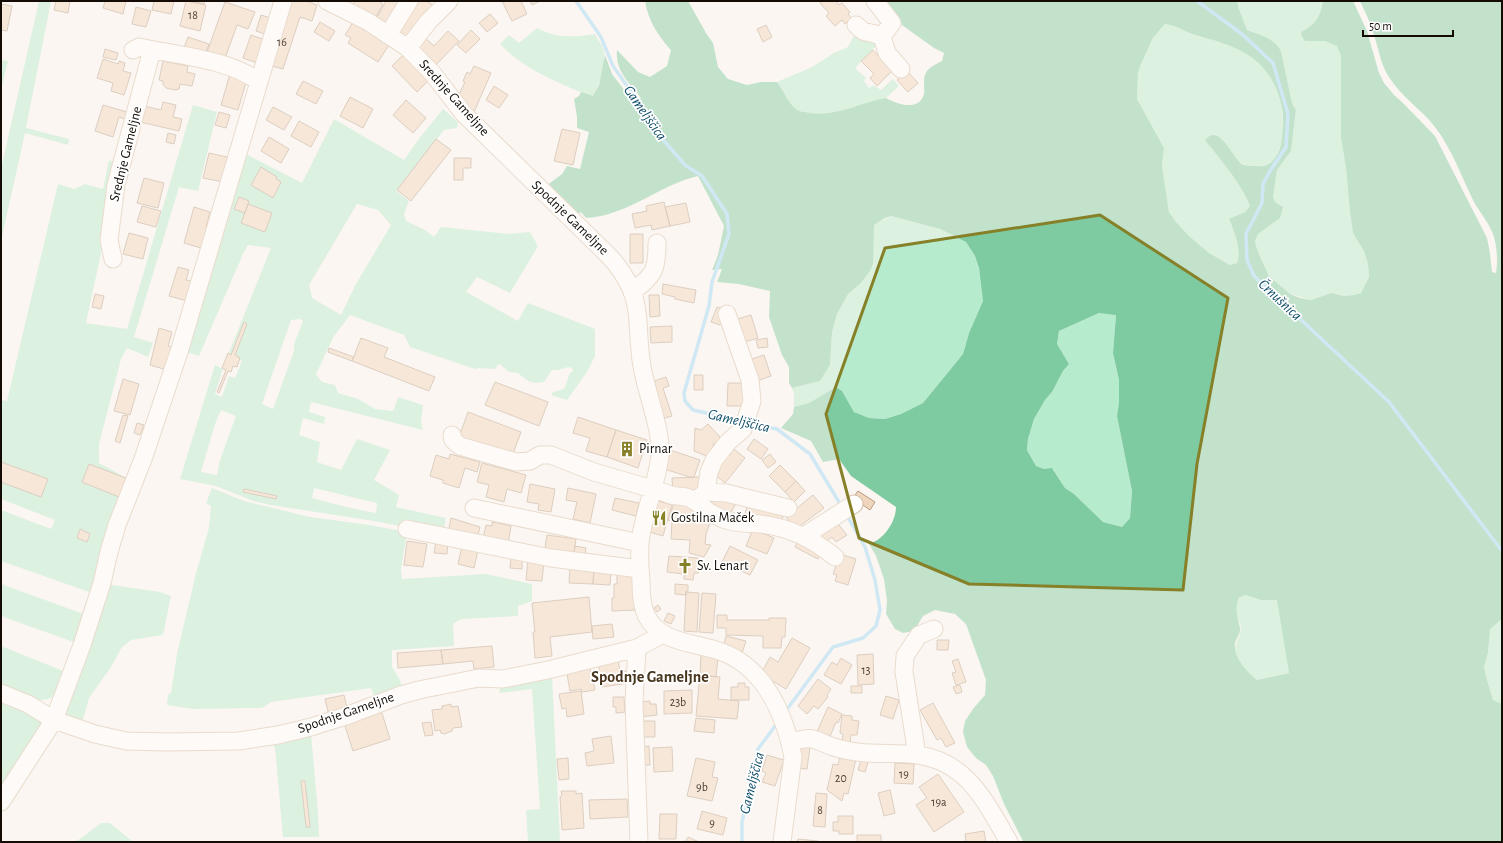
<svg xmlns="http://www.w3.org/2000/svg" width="1503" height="843" viewBox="0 0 1503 843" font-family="'Alegreya Sans',sans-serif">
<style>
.green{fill:#b6ebcd;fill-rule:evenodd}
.forest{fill:#7ecaa1;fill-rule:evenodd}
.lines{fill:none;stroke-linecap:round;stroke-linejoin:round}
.stream{stroke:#9bd7f8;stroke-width:3.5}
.building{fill:#f0d6bd;stroke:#b69d86}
.minor-casing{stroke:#d4bca2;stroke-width:19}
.minor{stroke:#fff;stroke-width:17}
.marked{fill:none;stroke:#868028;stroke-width:3;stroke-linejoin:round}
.labels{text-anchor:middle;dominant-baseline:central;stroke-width:3.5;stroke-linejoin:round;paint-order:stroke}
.number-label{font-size:12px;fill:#4a3e32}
.street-label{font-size:14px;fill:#130b04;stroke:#fff}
.poi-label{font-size:14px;fill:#130b04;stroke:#fff;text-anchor:start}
.water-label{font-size:15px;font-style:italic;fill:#0e4d69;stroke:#fff}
.quarter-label{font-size:16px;font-weight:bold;fill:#48351e;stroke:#fff}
</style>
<rect width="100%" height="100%" fill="#fbf6f1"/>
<!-- green -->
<path class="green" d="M39,1H51L26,128L69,139L68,145L25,133L1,241V169Z
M1237,1H1323C1320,17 1316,24 1301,32L1305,41H1325L1338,46L1341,56V138L1346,168L1350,212L1353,232L1364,251L1368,264L1369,277L1361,293L1354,295L1344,296L1331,293L1311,300L1290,294L1269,276L1258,252L1255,242L1258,234L1273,223L1276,203L1273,197L1277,170L1291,151L1296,110L1292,103L1281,51C1274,38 1260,35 1247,30L1239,9Z
M1165,24C1176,25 1186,32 1196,35C1217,41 1242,46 1258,61C1268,71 1276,84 1280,97C1285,118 1288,170 1255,166C1251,166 1246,166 1243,164C1235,161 1226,145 1222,138L1211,148C1223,161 1244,188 1250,206L1245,212L1229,220C1234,231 1242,250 1237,263L1230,265L1209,253L1189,236L1176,222L1169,212L1162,166L1164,148L1137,99L1138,73L1141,64L1153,38Z
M537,28C559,39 571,37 595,34C597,39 601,43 603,48C608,60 599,85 593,97C560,84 524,70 500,44L509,35L519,43Z
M855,34L879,38V47L874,48L855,68L866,78L864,81L869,88L873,85L881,90L893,79L899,86L886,98L833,113L823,115L797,111L788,101L782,88L777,82L812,67L834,53L848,47Z
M1,60L8,61L1,90Z
M193,105L217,112L198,191L179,187L134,337L153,343L148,357L127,348L121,359L99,444V463L132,481L95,594L1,561V510L51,529L55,520L1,499V400L7,401L58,184L74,189L85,184L103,189L109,160L120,165L86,323L127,329Z
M443,109L458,122L457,128L444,130L396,191L409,201L404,214L406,221L425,230L434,237L441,227L509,234L530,232L538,246L510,293L477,277L466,292L518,321L528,303L595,329V356L587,372L567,400L551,395L553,392L564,389L570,373L573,371L572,368L568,367L558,370H552L544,382L535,383L528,381L518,373L509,372L500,364L497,365L496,369L478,368L475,369L410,347L404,335L350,315L334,336L316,374L322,382L335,385L338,393L358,399L375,409L392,411L394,409L398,397L423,405L421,422L423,430L311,402L309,412L325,417L324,424L303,418L299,435L320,442L317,462L341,470L357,439L390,450L374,480L399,495L396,507L446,518L444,528L426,531L374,521L271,505L253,501L216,486L180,479L215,365L223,369L215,394L222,397L229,376L235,378L242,361L228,355L271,248L248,245L243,254L199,356L186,352L246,154L302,183L334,119L404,160L418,140ZM357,204L378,210L391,225L356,284L341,315L312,298L309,285ZM300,319L303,321L294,344V351L273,409L262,404L291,320ZM221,410L236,416L220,460L217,475L201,472L215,424ZM314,488L377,503L376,513L346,507L312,498Z
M891,216L940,229L966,242L975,256L979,268L983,301L969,333L963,354L923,403L901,414L885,419L869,418L854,412L842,391L836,387L809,403L794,407V394L792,388L820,381L830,365L832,332L837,314L848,294L860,284L873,264V225Z
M1099,313L1116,314L1113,353L1119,380V402L1117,416L1132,491L1130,518L1122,527L1103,522L1074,494L1065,488L1053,469H1044L1036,466L1027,450L1028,439L1034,419L1045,400L1052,392L1063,371L1069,364L1057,344L1059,331Z
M212,488L244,501L310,517L369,525L407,532L401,569L402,579L486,574L532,584V601L518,606V616L461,619L453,624L454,646L392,650V667L399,678L403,689L375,699L371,688L271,702L264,707L260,708L193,709L167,705L168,695L171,693L177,654L196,573L209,528L211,506L206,503Z
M1,584L89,616L79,644L1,616Z
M105,584L160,592L171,596L163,635L131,640L122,647L111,667L89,698L81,727L66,718L64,712Z
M1245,595L1261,600H1278L1289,673L1257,680C1249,673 1239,664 1236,654C1233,642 1240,639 1241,630C1241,617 1227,603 1245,595Z
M1502,619V704L1493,700L1487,680L1484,667L1488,653L1490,628Z
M1,646L68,673C66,679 63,689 58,693C41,708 19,697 1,690Z
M552,675L560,842H528L526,810L540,809L532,689L499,693L501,684Z
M1,698L37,716L43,724L1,796Z
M311,734L318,812L319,837H283L275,748L272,743Z
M101,823H110L133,842H73L80,839Z"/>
<!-- forest -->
<path class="forest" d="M645,1H688L706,33L713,43L718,67L728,79L747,85L761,82H777C784,90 787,102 796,109C798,111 801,112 805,112C833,119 858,103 886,98C897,104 919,112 924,94C925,88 923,80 925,75C927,68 936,64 942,61L944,53L934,48L895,20L880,1H1237L1239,9L1247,30C1260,35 1274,38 1281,51L1292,103L1296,110L1291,151L1277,170L1273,197L1276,203L1283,207L1280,218L1258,234L1255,242L1258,252L1269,276L1290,294L1300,298L1311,300L1331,293L1344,296L1354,295L1361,293L1369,277L1368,264L1364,251L1353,233L1350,212L1346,168L1341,138V56L1337,46L1325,41H1305L1302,37L1301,32C1316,24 1320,17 1323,1H1353L1367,31L1379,73L1384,83L1394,95L1403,103L1435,136L1487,238L1490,253L1492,272L1496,273C1498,261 1497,249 1494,237C1490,224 1481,214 1474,202C1462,178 1452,149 1435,127C1422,110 1403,98 1391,80C1381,67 1379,50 1374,35C1371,23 1365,12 1360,1H1502V619L1490,629L1488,653L1484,667L1487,680L1493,700L1502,704V842L1023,841L1004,804L993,776L986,765L976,758L967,747L963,732L965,721L973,709L985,695L986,680L966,624L955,614L935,610L923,616L914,631L903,633L895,629L886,614L887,601L884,579L876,556L869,544C872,542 877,541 880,538C889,531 896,518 896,507L851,476L839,459L823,462L811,441L781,428L793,414L794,407L809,403L836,387L842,391L854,412L869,418L885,419L901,414L923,403L963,354L969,333L983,301L979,268L975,256L966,242L940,229L891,216L885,218L874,225L873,264L870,271L860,284L848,294L837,314L832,332L830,365L820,381L792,388L789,383V367L782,355L769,317L770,291L739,284L717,282L722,269L712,270L718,255L724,226L698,176C659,185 627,216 586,218L581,212L575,215L546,186L562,174L567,166L580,169L589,132L577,128V117L574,99L579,96L581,92L593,96L599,85L605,55L612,74L635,104L641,98C629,82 615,71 617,50L638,72L650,77L667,66L671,50C658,36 648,20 645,1ZM1165,24C1176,25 1185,32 1196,35C1230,45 1260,52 1276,88C1281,100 1284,113 1283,126C1282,137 1282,149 1275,158C1270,164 1265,167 1257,166C1253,166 1245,166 1242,164C1232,158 1220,122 1205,140C1219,158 1242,184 1250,206L1245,212L1229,219C1234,231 1242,250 1237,263L1230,265L1209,253L1189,236L1176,222L1169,212L1162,166L1164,148L1137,99L1138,73L1141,64L1153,38ZM1099,313L1116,315L1113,353L1119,380V402L1117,416L1132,491L1130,518L1122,527L1103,522L1074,494L1065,488L1052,468L1044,469L1036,466L1027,450L1028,439L1034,419L1045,400L1052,392L1063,371L1069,364L1057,344L1059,331ZM1245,595L1261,600H1277L1289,673L1257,680C1247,671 1233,658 1235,643C1236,638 1241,634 1240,628C1238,617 1234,609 1239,598Z"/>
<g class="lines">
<!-- stream -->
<path class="stream" d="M576,1L601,37L613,66L644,110L659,135L685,165L702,176L727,214L729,234L712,282L709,306L684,393L685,401L693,410L741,421
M1197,1L1242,34L1273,63L1288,114L1286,147L1270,171L1263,184L1262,203L1246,234L1247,260L1254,276L1389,402L1502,551
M749,423L777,429L810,454L842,507
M785,712L833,647L863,638L876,626L880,610L875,580L865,547L846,514
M742,842V822L758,749L778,722"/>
</g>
<!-- building -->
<path class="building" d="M56,1H70L68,13L54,10Z
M105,1H126L123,14L103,8Z
M154,1H174L171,14L152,10Z
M186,1L206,5L200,31L180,26Z
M189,1H205L204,4Z
M285,1H306L317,5L312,21L300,17L283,69L265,64Z
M355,1H378L383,4L374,20L351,8Z
M386,1H405L388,29L375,21Z
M417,1H426L433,5L410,41L394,31Z
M502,1H521L527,14L512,21Z
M530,1H540L532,5Z
M822,1H836L839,5L842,3L850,12L848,14L851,18L845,24L842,20L835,26L826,16L829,13L820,3Z
M225,2L255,12L248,29L237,25L224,61L206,55Z
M1,4L12,6L7,31L1,30Z
M136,7L151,11L146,27L132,24Z
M490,14L498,23L487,32L479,23Z
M261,15L274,19L268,35L256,31Z
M354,21L389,45L378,62L348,43L351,38L345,35Z
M320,22L335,31L329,41L314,32Z
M766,25L772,37L763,42L757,29Z
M471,30L480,39L466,53L457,45Z
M448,31L459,41L435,66L414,47L423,36L434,46Z
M251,35L268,41L260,64L243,58Z
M188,37L209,44L205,55L184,48Z
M105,49L118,53L116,60L103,57Z
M873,50L892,71L877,86L870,78L874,74L861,61Z
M403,55L428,81L417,92L392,66Z
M103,59L118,64L119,61L125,63L123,71L131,73L124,95L111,91L113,83L97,78Z
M163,61L188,66L187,72L195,74L192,86L180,84L179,89L175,90L166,88L163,84V81L159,80Z
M474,66L491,73L474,112L455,103L465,82L463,81L467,72L470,74Z
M907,71L918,83L908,92L897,80Z
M230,74L247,79L238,110L221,105Z
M303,81L323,91L316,104L296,94Z
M494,86L508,95L499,108L486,100Z
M350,97L373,109L363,128L340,116Z
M406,100L426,118L413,133L393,115Z
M163,102L176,105L173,117L182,119L179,131L140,122L144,106L161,110Z
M103,105L127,112L125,119L119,117L113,137L95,131Z
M273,107L292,117L284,130L266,120Z
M219,112L230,115L226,128L215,125Z
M299,121L319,132L311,147L291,136Z
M562,129L580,133L573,165L554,161Z
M168,133L176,135L174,144L166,142Z
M269,137L289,149L281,163L261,151Z
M436,139L451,150L411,201L397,190Z
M209,153L227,157L223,182L203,178Z
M454,158H471V168H463V180H454Z
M261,167L277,177L276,179L281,182L273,198L251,185Z
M144,178L164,183L158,208L137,203Z
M239,197L249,201L245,213L234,209Z
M664,202L670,226L652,230L651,225L635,228L632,214L647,211L646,206Z
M686,203L690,222L670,226L665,207Z
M248,204L272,213L265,232L241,223Z
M142,206L161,211L156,227L137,222Z
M194,207L210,212L206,227L210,228L204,249L184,243Z
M129,233L148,238L143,259L123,254Z
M630,234H643V263H630Z
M178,267L189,270L186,280L192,281L187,301L169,296Z
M663,284L696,290L694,303L675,299V297L662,294Z
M95,294L104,296L101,309L92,307Z
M649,295H659L660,316L650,317Z
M717,307L725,310L720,325L711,322Z
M751,315L758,338L741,343L734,320Z
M244,322L247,324L235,355L240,358L237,367L233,366L231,372L228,371L219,393L217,392L226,370L222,368L228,353L231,355Z
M672,326V342L651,343L650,327Z
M159,328L172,332L168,346L173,347L167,370L150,365Z
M361,338L388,348L384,357L435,377L429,391L352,361Z
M767,338L768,347L758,348L756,340Z
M329,348L354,357L352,361L328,352Z
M764,355L771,376L757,381L749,360Z
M694,375H703V390H694Z
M666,377L669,386L663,388L672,416L662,419L653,389L656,388L654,381Z
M123,379L139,384L130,415L114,411Z
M495,382L548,402L539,426L485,405Z
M728,383H746V406H727Z
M468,412L521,432L512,456L459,437Z
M123,415L128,416L120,443L115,441Z
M578,417L616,430L607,457L586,451L590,438L573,433Z
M137,423L144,425L140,435L134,433Z
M708,424L720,437L717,444L714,443L709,457L694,451L695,428L701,430Z
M616,430L647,440L638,468L607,457Z
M754,439L768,449L761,459L747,449Z
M731,447L745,458L725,483L711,471Z
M670,450L700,460L694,477H690L664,469Z
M450,454L480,462L477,472L465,468L459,488L443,483V480L430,476L436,455L449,459Z
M770,454L776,462L768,468L762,460Z
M1,462L48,479L41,497L1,482Z
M482,463L526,475L521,493L507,489L504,502L486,497L489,485L477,482Z
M89,464L126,478L119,497L82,482Z
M780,465L796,481L785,492L769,476Z
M700,477L701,493L673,494L672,478Z
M796,481L805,491L794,502L785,492Z
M530,484L555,489L551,512L538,510L539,504L527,502Z
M568,488L596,494L590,523L573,519L577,502L566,500Z
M244,489L277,496L276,499L243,492Z
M858,491L875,502L870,510L853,498Z
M711,493L735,505L729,516L705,504Z
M813,495L824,508L796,529L786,517Z
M615,498L639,503L636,516L612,510Z
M655,500L672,505L663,536L646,531Z
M749,501L784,511L781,523L745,513Z
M674,503L694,504L712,517L706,534L705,544L711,545L704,557L689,553L690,540L671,539L672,521L668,520Z
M451,518L480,527L477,539L448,533Z
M835,520L847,535L836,542L832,537L823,544L816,534Z
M492,522L511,526L508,544L483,538L486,525L492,526Z
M80,529L90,534L87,542L77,538Z
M753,529L774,538L767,554L746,546Z
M547,535L576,539L573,559L544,554Z
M407,541L427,544L423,567L404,565Z
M436,541L448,542L447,554L434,553Z
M798,541L821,553L818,559L795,547Z
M462,546L478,550L474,568L458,564Z
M575,546L586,548L584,560L573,559Z
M730,546L758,560L750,575L722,562Z
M840,554L856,559L848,585L835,581L837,575L833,574Z
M511,556H522V569L510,568Z
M669,556L698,558L702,564V569L698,573H694L693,580L684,579V574L667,572Z
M528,558L544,561L542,581L526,580Z
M570,566L594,567L593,584L569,583Z
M594,569L611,570L610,585L593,584Z
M617,572H634L635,610L612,611V598H614V584H617Z
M675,584L688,585V591H686V595L675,594Z
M686,592L699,593L697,632L684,631Z
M702,593L716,594L713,633L699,632Z
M589,597L592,632L550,637L552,656L535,658L533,632H535L532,603Z
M658,605L661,609L657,612L654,608Z
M668,613L675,616L671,624L664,621Z
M717,615H727V620H769V618H786L785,637H782L781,648H763V636L726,635V628H717Z
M612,624L614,637L593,639L592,626Z
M726,636L746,641L742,653L723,648Z
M792,638L810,648L786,689L761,674L770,657L778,662Z
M937,640H949L948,650H937Z
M492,646L494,667L474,669L473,661L443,664L441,650Z
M441,650L443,664L398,668L397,653Z
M873,654L874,684L858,685L857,655Z
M701,655L718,656L716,677L700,675Z
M841,658L852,665L841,684L824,675L832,662L837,665Z
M618,659L622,684L602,687L598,662Z
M958,659L966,682L956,685L952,673L956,672L952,661Z
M589,664L595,690L582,692L581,689L570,691L566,668Z
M626,671L628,683L622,684L620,672Z
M700,675L720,677L718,699L739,701L737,719L696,716Z
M818,679L831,689L827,695L828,697L818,709L814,706L807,714L798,706Z
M738,683H745V687H749V700H731V687H738Z
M960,685L962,692L956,694L953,687Z
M851,686H862V693H851Z
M692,690V713L664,714V691Z
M581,691L584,714L567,717L566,708L562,709L559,694Z
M344,695L348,712L329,716L325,699Z
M886,696L899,700L893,719L880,715Z
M613,697H624L625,712L616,713V707H613Z
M650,701V704H656L657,715L640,717L639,702Z
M933,703L955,743L946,747L941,738L937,740L920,710Z
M451,704V707L458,706L462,727L453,728L452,731L444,734L441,733L440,730L435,731L432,710L442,709V706Z
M828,707L842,714L838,723L836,722L829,739L816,734Z
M381,710L390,739L353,751L344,723Z
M842,715L852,716V720L859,721L857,735H851L850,745L842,744L843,734L840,733Z
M696,718L715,720L714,733L694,731Z
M642,721H655V737H642Z
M431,722L433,735L425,736L422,723Z
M611,736L614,763L587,766L585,753L594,751L592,739Z
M801,745L810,747L807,769L798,768Z
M649,746L650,765H641L640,747Z
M672,747L673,771L654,772L653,748Z
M767,755L784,760L775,786L762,782L766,773L762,771Z
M840,756L856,759L848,794L844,793L842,801L827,790L833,764L838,765Z
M568,758L569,779L559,780L557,759Z
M696,758L715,762L712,777L718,778L712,801L687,796Z
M861,760L868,762L865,772L858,770Z
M895,763L914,764L913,784L894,783Z
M938,774L964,812L934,832L916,805L927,798L919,787Z
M301,781H305L310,827H306Z
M890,790L895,813L884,816L878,793Z
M561,791H576V794L582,793L584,828L562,830L560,797L562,796Z
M816,793L827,794L825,827L813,826Z
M627,799L628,817L590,819L589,800Z
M702,811L727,818L723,835L697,829Z
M660,814H677L676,839H659Z
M838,816H853V834H839V831H833V822H838Z
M984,831L986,842H966L965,834Z
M857,835H881V842H857Z
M688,837L699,842H685Z
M798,839L818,841V842H797Z"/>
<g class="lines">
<defs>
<path id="minor" d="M327,1L367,21L408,48L433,74L464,114L607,254C618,265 626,277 632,291C641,315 637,342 642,366C646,392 662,430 660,455C657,485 643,513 640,543C639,556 640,569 641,582C641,593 642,605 646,615C659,642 690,642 716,650C763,664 784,712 793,757L782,842
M875,1L892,23L882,36L887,53L901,69
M856,25L863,31L882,36
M388,35L409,1
M408,48L428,22L449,1
M133,50L139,47C175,55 230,59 259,82
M113,259L109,240L116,185L152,50
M632,292C654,275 657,271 657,243
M452,435L453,440L460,446L516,462L530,461L540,455H551L594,472L666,493C674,498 682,495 689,498C697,501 703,508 709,512C714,515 719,517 723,519C736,524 747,523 760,524C789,527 813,539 835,557
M706,492L726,493L788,508
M695,501L706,492L709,472L714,460L728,442L743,429L752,401L750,380L727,314
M474,508L640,543
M407,529L551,558L640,569
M804,536L854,504
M637,648L634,702L639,842
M1,693L28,704L54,720L95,734L126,741L166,742L239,741L278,735L311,727L346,716L401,695L419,690L479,678L503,679L548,670L621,652L637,648L663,634
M790,743C795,741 800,739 805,739C815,737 821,743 831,746C839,749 849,751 857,752C878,755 898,752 918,755C968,762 986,803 1009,842
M917,755L904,672L905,656L919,635L934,629
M1,802L54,720L82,645L102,583L109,552L117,525L143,459L179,352L283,1"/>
</defs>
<!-- minor casing -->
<use href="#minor" class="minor-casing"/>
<!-- minor -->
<use href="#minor" class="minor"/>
</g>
<!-- marked area -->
<path d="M0 0H1503V843H0ZM1100,215L1228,298L1197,464L1183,590L969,584L859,538L826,414L885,248Z" fill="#fbf6f1" fill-opacity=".55" fill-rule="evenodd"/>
<path class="marked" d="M1100,215L1228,298L1197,464L1183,590L969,584L859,538L826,414L885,248Z"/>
<!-- icons -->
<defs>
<symbol id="building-bare" viewBox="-9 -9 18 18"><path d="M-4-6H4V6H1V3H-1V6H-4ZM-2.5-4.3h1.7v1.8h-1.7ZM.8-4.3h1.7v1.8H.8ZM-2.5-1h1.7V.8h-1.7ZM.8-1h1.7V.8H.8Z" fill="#868028" stroke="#fff" stroke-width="2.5" paint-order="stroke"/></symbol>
<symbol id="restaurant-bare" viewBox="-9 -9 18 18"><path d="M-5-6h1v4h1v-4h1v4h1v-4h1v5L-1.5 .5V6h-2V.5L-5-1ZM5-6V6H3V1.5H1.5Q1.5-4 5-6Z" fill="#868028" stroke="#fff" stroke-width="2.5" paint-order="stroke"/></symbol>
<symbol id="church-bare" viewBox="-9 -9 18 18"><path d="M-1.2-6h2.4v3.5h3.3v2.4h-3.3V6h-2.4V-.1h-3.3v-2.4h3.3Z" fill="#868028" stroke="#fff" stroke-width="2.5" paint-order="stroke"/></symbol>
</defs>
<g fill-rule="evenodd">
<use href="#building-bare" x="616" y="438" width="22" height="22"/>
<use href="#restaurant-bare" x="648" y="507" width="22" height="22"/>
<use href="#church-bare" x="674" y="555" width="22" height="22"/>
</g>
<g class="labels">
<!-- number labels -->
<g class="number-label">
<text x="193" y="15">18</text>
<text x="282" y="42">16</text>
<text x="866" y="670">13</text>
<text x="678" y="702">23b</text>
<text x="904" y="774">19</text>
<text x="841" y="778">20</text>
<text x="702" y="787">9b</text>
<text x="939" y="802">19a</text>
<text x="820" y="810">8</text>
<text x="712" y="823">9</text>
</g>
<!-- street labels -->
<g class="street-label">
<text transform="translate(454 98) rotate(48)">Srednje Gameljne</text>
<text transform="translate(126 154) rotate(-76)">Srednje Gameljne</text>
<text transform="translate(570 218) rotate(44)">Spodnje Gameljne</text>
<text transform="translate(346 713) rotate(-19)">Spodnje Gameljne</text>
</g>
<!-- poi labels -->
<g class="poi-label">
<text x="639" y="449">Pirnar</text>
<text x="671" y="518">Gostilna Maček</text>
<text x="697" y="566">Sv. Lenart</text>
</g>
<!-- water labels -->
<g class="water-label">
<text transform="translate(645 113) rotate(55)">Gameljščica</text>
<text transform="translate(1280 300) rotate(43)">Črnušnica</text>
<text transform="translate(739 421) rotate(13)">Gameljščica</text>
<text transform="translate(752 783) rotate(-76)">Gameljščica</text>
</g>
<!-- quarter labels -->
<g class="quarter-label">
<text x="650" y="677">Spodnje Gameljne</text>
</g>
</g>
<!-- border -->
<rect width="1503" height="843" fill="none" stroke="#130b04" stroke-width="4"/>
<!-- scale -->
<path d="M1363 30v6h90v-6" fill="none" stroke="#130b04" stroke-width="2"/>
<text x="1369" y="30" font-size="12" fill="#130b04" stroke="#ffffff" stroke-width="3" paint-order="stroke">50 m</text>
</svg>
